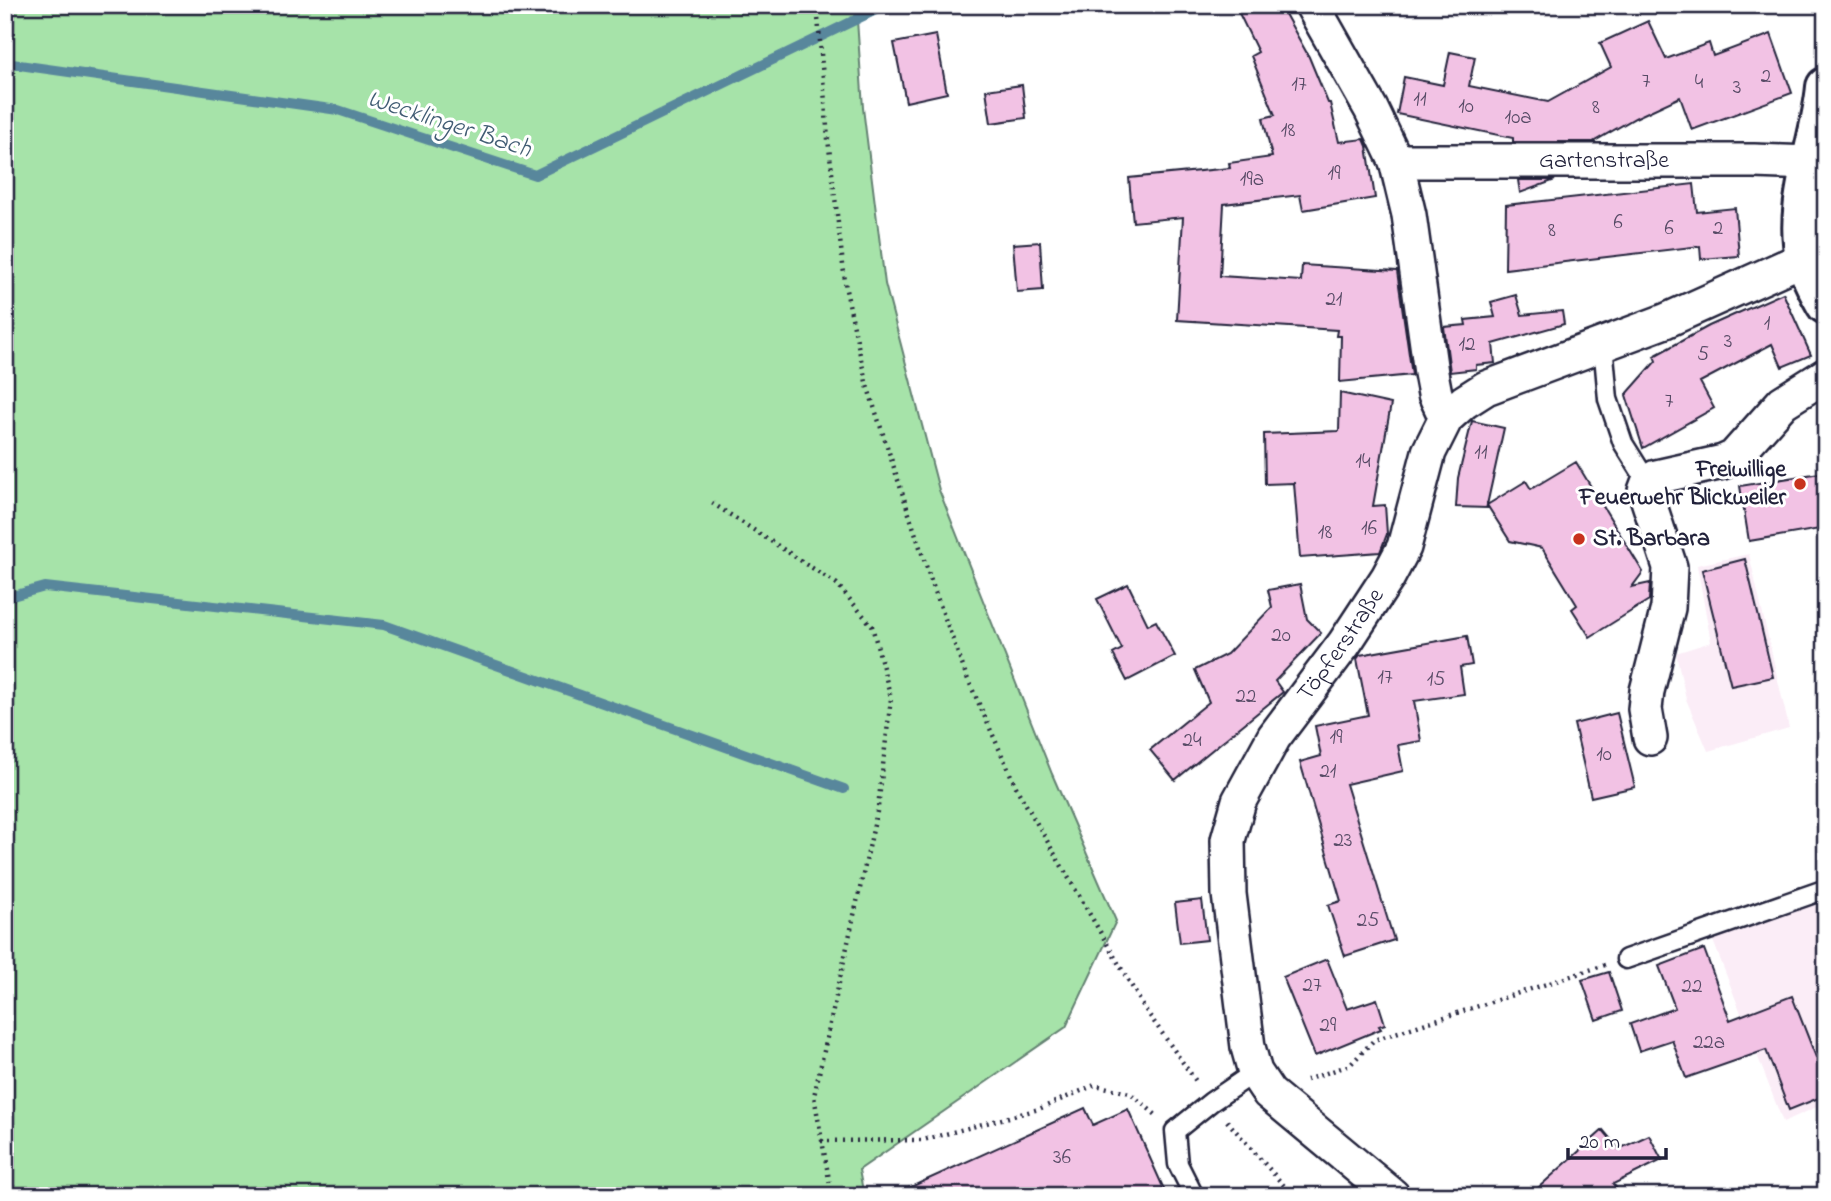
<svg xmlns="http://www.w3.org/2000/svg" width="1831" height="1201" viewBox="0 0 1831 1201" font-family="'Indie Flower',sans-serif">
<style>
.built{fill:#fbedf7}
.green{fill:#a6e3a9;stroke:#648272;stroke-width:2}
.lines{fill:none;stroke-linecap:round;stroke-linejoin:round}
.stream{stroke:#59879c;stroke-width:10}
.building{fill:#f2c2e4;stroke:#22223b;stroke-width:2}
.lane-casing{stroke:#22223b;stroke-width:23}
.street-casing{stroke:#22223b;stroke-width:38}
.secondary-casing{stroke:#22223b;stroke-width:44}
.path{stroke:#22223b;stroke-width:4.5;stroke-dasharray:2 5;stroke-linecap:butt}
.lane{stroke:#fff;stroke-width:18}
.street{stroke:#fff;stroke-width:33}
.secondary{stroke:#fff;stroke-width:38}
.poi-dot{fill:#c8321e;stroke:#fff;stroke-width:2.5}
.labels{text-anchor:middle;dominant-baseline:central;stroke-width:6;stroke-linejoin:round;paint-order:stroke}
.number-label{font-size:21px;fill:#564a65}
.street-label{font-size:24px;fill:#22223b;stroke:#fff}
.poi-label{font-size:24px;font-weight:bold;fill:#22223b;stroke:#fff;text-anchor:end}
.water-label{font-size:26px;font-style:italic;fill:#425d74;stroke:#fff}
</style>
<rect width="100%" height="100%" fill="#fff"/>
<filter id="ink" filterUnits="userSpaceOnUse"><feTurbulence type="fractalNoise" baseFrequency=".0143" numOctaves="2"/><feDisplacementMap in="SourceGraphic" scale="14" xChannelSelector="R" yChannelSelector="G"/><feConvolveMatrix kernelMatrix="1 2 1 2 8 2 1 2 1" color-interpolation-filters="sRGB"/></filter>
<g filter="url(#ink)">
<!-- built -->
<path class="built" d="M1749,554L1789,728L1708,751L1686,699L1676,653L1711,642L1697,565Z
M1826,899V1103L1783,1122L1712,938Z"/>
<!-- green -->
<path class="green" d="M5,5H856L863,108L885,284L939,490L1052,774L1116,921L1066,1027L859,1170L864,1196H5Z"/>
<g class="lines">
<!-- stream -->
<path class="stream" d="M5,63L338,110L535,175L886,5
M5,598L45,587L384,625L844,789"/>
</g>
<!-- building -->
<path class="building" d="M1235,5H1280L1309,57L1328,103H1330L1339,142L1364,139L1367,146L1375,198L1303,210L1300,195L1224,204L1220,276L1301,281L1302,265L1397,271L1412,375L1340,382L1341,336H1336L1337,330L1177,320L1183,217L1133,222L1129,178L1230,168L1229,163L1272,157L1263,118L1275,115L1251,56L1258,52Z
M1648,21L1666,59L1709,43L1713,56L1771,34L1792,93L1692,130L1680,97L1635,118L1593,142H1513V138L1397,114L1404,77L1443,85L1450,52L1475,57L1469,86L1548,102L1611,67L1600,43Z
M936,35L947,93L906,102L894,43Z
M1022,85L1026,118L991,123L986,90Z
M1518,180H1555L1520,193Z
M1694,184L1697,212L1735,208L1739,256L1701,259L1700,246L1505,269L1506,205Z
M1040,242L1043,290L1017,292L1013,244Z
M1783,293L1811,355L1782,367L1772,344L1700,382L1714,408L1643,448L1626,395L1656,361L1654,356L1709,326Z
M1516,295L1522,315L1562,311L1564,324L1493,344L1495,363L1476,365V369L1450,372L1444,327L1466,325L1465,320L1495,317L1491,302Z
M1340,393L1391,404L1373,506L1385,505L1387,534L1380,552L1300,558L1294,483L1265,484L1264,434L1339,431Z
M1472,421L1504,428L1487,505L1526,481L1531,489L1576,462L1643,572L1632,587L1650,583L1649,600L1590,637L1572,609L1577,605L1542,548L1510,541L1487,505V508L1456,507L1458,478Z
M1826,472V528L1749,541L1740,486Z
M1745,559L1773,677L1731,686L1702,570Z
M1128,584L1148,625L1156,621L1175,656L1127,681L1113,654L1122,649L1097,599Z
M1300,584L1307,619L1321,633L1275,681L1283,692L1175,780L1150,750L1209,702L1195,670L1227,654L1272,607L1268,590Z
M1467,636L1472,665L1460,667L1464,694L1414,701L1421,741L1398,745L1403,771L1346,784L1394,940L1345,956L1328,905L1341,901L1300,762L1321,756L1315,726L1368,715L1357,659L1360,655Z
M1617,713L1635,787L1591,797L1574,724Z
M1202,900L1207,940L1180,943L1175,903Z
M1704,949L1730,1020L1792,996L1826,1083V1095L1789,1110L1766,1050L1686,1078L1672,1040L1639,1051L1630,1024L1675,1008L1659,966Z
M1327,959L1347,1009L1377,999L1385,1024L1379,1026L1381,1029L1315,1056L1283,977Z
M1609,972L1622,1011L1596,1020L1582,980Z
M1085,1108L1093,1125L1128,1109L1167,1196H891Z
M1603,1130L1619,1149L1649,1135L1662,1160L1613,1184L1623,1196H1529Z"/>
<g class="lines">
<defs>
<path id="lane" d="M1603,344L1608,399L1623,443L1648,483
M1626,959L1826,889
M1194,1196L1178,1164L1175,1131L1211,1102L1255,1072"/>
<g id="street">
<path d="M1312,5L1371,109L1396,161L1409,215L1431,373L1435,394L1446,418"/>
<path id="s1" d="M1396,161H1754L1811,163"/>
<path d="M1650,738L1645,709L1647,691L1668,608L1670,567L1645,491L1648,483L1656,477L1723,462L1734,457L1783,402L1826,375"/>
<path id="s2" d="M1393,1196L1269,1093L1255,1072L1248,1047L1229,894L1228,840L1239,801L1274,737L1344,644L1388,577L1404,547L1429,452L1446,418L1464,402L1486,388L1665,321L1805,258"/>
</g>
<path id="secondary" d="M1826,87C1821,142 1792,205 1806,260C1810,275 1818,290 1826,304"/>
</defs>
<!-- lane casing -->
<use href="#lane" class="lane-casing"/>
<!-- street casing -->
<use href="#street" class="street-casing"/>
<!-- secondary casing -->
<use href="#secondary" class="secondary-casing"/>
<!-- path -->
<path class="path" d="M817,5L828,139L846,290L866,382L930,578L966,675L1018,791L1145,1009L1198,1084
M712,503L837,584L872,626L891,698L878,807L814,1096L832,1196
M1306,1080L1350,1065L1374,1040L1605,965
M1227,1121L1293,1196
M821,1141L923,1140L1039,1109L1095,1085L1130,1093L1156,1115"/>
<!-- lane -->
<use href="#lane" class="lane"/>
<!-- street -->
<use href="#street" class="street"/>
<!-- secondary -->
<use href="#secondary" class="secondary"/>
</g>
</g>
<!-- markers -->
<g class="poi-dot">
<circle cx="1800" cy="484" r="7"/>
<circle cx="1579" cy="539" r="7"/>
</g>
<g class="labels">
<!-- number labels -->
<g class="number-label">
<text x="1766" y="77">2</text>
<text x="1646" y="82">7</text>
<text x="1699" y="83">4</text>
<text x="1299" y="85">17</text>
<text x="1737" y="88">3</text>
<text x="1420" y="100">11</text>
<text x="1466" y="107">10</text>
<text x="1596" y="108">8</text>
<text x="1518" y="118">10a</text>
<text x="1288" y="131">18</text>
<text x="1334" y="174">19</text>
<text x="1252" y="180">19a</text>
<text x="1618" y="223">6</text>
<text x="1669" y="229">6</text>
<text x="1718" y="229">2</text>
<text x="1552" y="231">8</text>
<text x="1334" y="300">21</text>
<text x="1767" y="324">1</text>
<text x="1728" y="342">3</text>
<text x="1467" y="345">12</text>
<text x="1703" y="355">5</text>
<text x="1669" y="402">7</text>
<text x="1481" y="453">11</text>
<text x="1363" y="462">14</text>
<text x="1369" y="529">16</text>
<text x="1325" y="533">18</text>
<text x="1281" y="636">20</text>
<text x="1385" y="678">17</text>
<text x="1436" y="680">15</text>
<text x="1246" y="697">22</text>
<text x="1336" y="738">19</text>
<text x="1192" y="741">24</text>
<text x="1604" y="755">10</text>
<text x="1328" y="772">21</text>
<text x="1343" y="841">23</text>
<text x="1368" y="921">25</text>
<text x="1312" y="986">27</text>
<text x="1692" y="987">22</text>
<text x="1328" y="1026">29</text>
<text x="1709" y="1043">22a</text>
<text x="1062" y="1158">36</text>
</g>
<!-- street labels -->
<g class="street-label">
<text stroke="none"><textPath href="#s1" startOffset="208">Gartenstraße</textPath></text>
<text stroke="none"><textPath href="#s2" startOffset="648">Töpferstraße</textPath></text>
</g>
<!-- poi labels -->
<g class="poi-label">
<text x="1786" y="470">Freiwillige<tspan x="1786" dy="28">Feuerwehr Blickweiler</tspan></text>
<text x="1593" y="539" text-anchor="start">St. Barbara</text>
</g>
<!-- water labels -->
<g class="water-label">
<text transform="translate(449 125) rotate(18)">Wecklinger Bach</text>
</g>
</g>
<!-- margin -->
<rect width="1831" height="1201" fill="none" stroke="#fff" stroke-width="28"/>
<rect x="14" y="14" width="1803" height="1173" fill="none" stroke="#22223b" stroke-width="2.5" filter="url(#ink)"/>
<!-- scale -->
<path d="M1568 1148v10h98v-10" fill="none" stroke="#22223b" stroke-width="3.5"/>
<text x="1579" y="1148" font-size="21" fill="#22223b" stroke="#ffffff" stroke-width="5" paint-order="stroke">20 m</text>
</svg>
